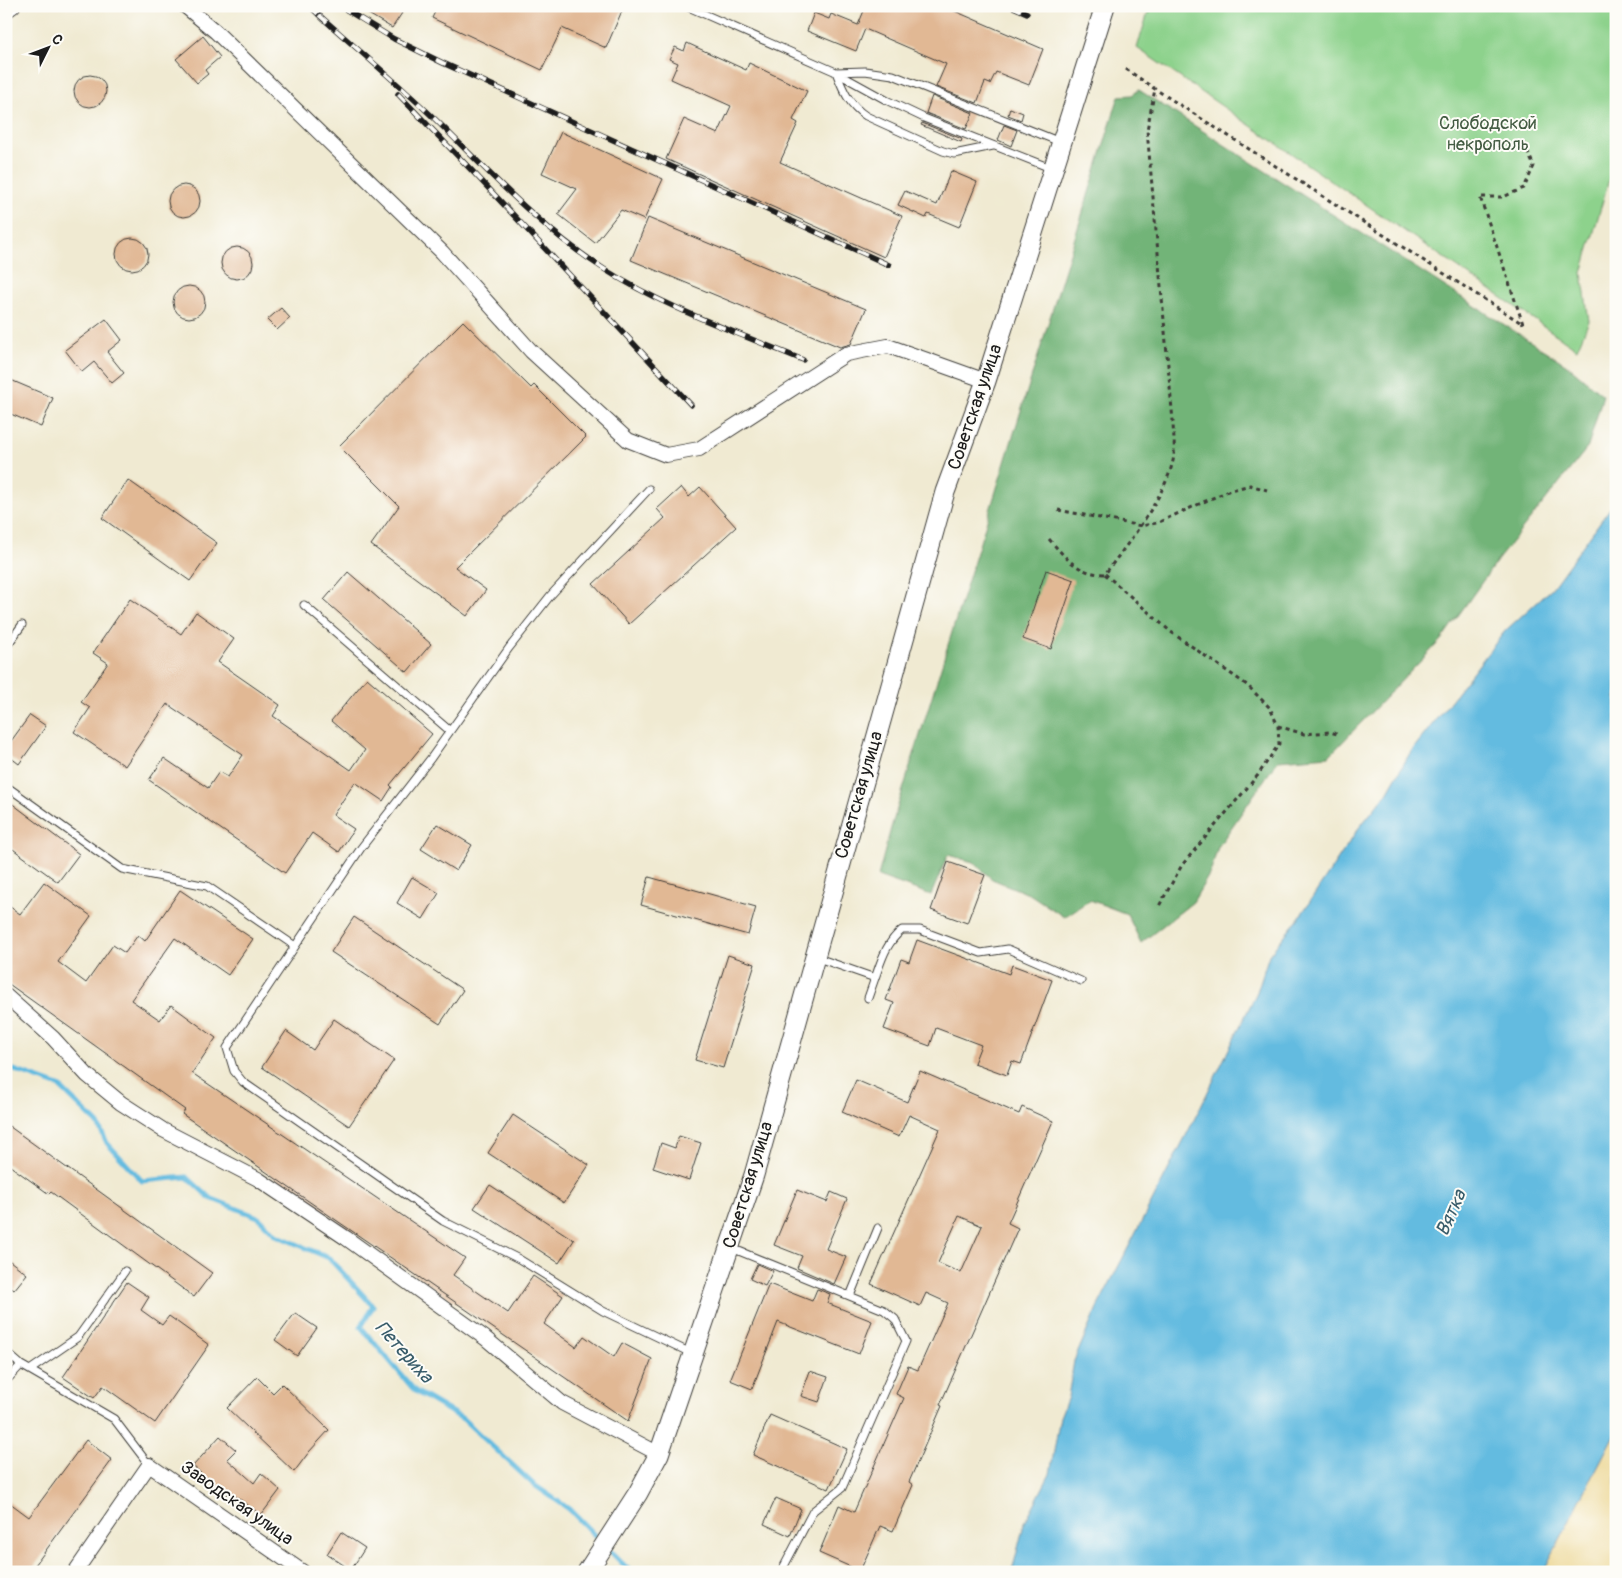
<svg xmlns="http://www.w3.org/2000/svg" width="1622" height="1578" viewBox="0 0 1622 1578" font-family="Pangolin,sans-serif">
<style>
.green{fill:#8dd28c;stroke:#547754}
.forest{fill:#72b478;stroke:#47684a}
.sand{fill:#eeda9e;stroke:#857b5d}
.water{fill:#63bbe0;stroke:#406c7e}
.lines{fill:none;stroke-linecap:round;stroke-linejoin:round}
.stream{stroke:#63bbe0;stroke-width:5}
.building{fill:#e1b894;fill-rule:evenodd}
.service-casing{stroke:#3c3b37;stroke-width:9}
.minor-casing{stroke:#3c3b37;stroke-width:16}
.secondary-casing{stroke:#3c3b37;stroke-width:21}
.path{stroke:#3c3b37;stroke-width:3;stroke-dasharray:4 4;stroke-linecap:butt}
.service{stroke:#fff;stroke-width:7}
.minor{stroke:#fff;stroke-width:14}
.secondary{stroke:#fff;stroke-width:19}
.rail-casing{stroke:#1c1c1c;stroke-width:5.5}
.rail{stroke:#fdfcf7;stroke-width:4;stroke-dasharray:11;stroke-linecap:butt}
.labels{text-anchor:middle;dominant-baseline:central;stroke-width:4;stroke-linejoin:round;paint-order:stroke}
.park-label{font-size:18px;fill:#445c43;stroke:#fdfcf7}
.street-label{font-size:18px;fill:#1c1c1c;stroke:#fdfcf7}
.water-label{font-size:19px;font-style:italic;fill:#385c6a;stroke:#fdfcf7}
</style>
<rect width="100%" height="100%" fill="#fdfcf7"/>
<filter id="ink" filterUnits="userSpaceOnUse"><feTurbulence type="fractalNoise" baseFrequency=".02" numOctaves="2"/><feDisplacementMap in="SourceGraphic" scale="10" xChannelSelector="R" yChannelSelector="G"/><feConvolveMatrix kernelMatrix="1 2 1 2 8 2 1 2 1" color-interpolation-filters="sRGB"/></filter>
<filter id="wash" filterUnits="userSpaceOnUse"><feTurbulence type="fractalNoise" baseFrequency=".0096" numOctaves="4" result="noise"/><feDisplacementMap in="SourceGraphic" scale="20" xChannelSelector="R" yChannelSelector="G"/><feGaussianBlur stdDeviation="1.12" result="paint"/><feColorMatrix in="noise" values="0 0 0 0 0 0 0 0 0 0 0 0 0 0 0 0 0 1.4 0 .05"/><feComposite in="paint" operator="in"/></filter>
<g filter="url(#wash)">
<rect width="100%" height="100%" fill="#f0ead2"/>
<!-- green -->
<path class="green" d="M1150,6H1616V155L1582,273L1589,321L1577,349L1137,48Z"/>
<!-- forest -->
<path class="forest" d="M1139,90L1567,365L1603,395L1588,447L1499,558L1441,640L1329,756L1278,760L1218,847L1210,873L1193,902L1141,943L1127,914L1090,900L1064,917L1031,895L992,879L973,862L948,855L931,895L878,876L891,828L1119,96L1132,95Z"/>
<!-- sand -->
<path class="sand" d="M1616,1431V1572H1543Z"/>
<!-- water -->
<path class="water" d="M1616,500V1431L1543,1572H1012L1024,1524L1050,1474L1060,1417L1068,1397L1074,1361L1097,1308L1194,1120L1257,992L1269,955L1301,915L1358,829L1387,793L1410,753L1505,631L1552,588Z"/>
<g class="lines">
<!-- stream -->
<path class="stream" d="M6,1067L59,1086L98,1124L107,1143L142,1181L187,1177L210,1198L258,1217L276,1235L329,1258L373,1306L361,1327L415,1391L463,1419L533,1484L569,1509L601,1542
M607,1548L631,1572"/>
</g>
<g id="blocks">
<!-- building -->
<path class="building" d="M355,6H391L402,13L392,28Z
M438,6H624L606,48L562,28L542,70L432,18Z
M866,6H943L1043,49L1029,85L996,72L990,84L985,82L977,103L936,87L946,64L865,29L856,51L807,31L814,13L829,19L831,14L858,25Z
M203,36L220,57L205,70L208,74L197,83L176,59Z
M687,43L746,70L749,63L807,91L793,120L798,123L780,162L902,216L884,257L666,159L684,119L718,134L731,106L671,79L678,63L669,59L675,47L684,51Z
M74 91a16 16 0 1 1 32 0a16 16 0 1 1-32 0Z
M932,96L973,113L966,129L926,113Z
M1010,108L1023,113L1021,120L1008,115Z
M922,123L962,139L961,142L921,125Z
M1004,125L1017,130L1011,146L998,140Z
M561,132L663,179L644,220L621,210L595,243L558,214L577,189L542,173Z
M951,171L977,182L959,227L928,214L926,218L898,205L905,191L937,205Z
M168 201a16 16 0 1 1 32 0a16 16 0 1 1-32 0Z
M648,218L866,309L851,344L840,347L631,260Z
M116 254a16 16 0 1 1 32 0a16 16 0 1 1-32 0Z
M221 263a16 16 0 1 1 32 0a16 16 0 1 1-32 0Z
M173 302a16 16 0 1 1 32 0a16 16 0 1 1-32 0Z
M281,308L290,318L277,330L267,320Z
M106,319L122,340L107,352L124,373L112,383L94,362L82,372L65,350Z
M463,321L531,388L534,385L586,437L455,567L486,590L467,616L371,545L399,506L339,446Z
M6,378L53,398L41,427L6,412Z
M128,480L217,543L190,581L102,518Z
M681,487L689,497L700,487L736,527L629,624L593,584L665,518L657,509Z
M1046,570L1074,580L1051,649L1023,639Z
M348,572L431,644L407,672L324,600Z
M130,599L181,634L196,612L234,639L218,662L280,705L273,716L351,770L365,750L331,721L367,678L432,734L390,785L392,787L383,801L355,782L333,815L354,829L339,852L312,833L285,873L149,780L164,758L208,788L219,772L228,777L243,755L167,704L125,766L74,732L90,708L81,702L108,663L93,653Z
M30,715L46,726L19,764L6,754V748Z
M6,799L79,854L58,882L6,844Z
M437,824L472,845L456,871L421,849Z
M948,862L985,875L967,923L931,910Z
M412,877L439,893L423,919L397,903Z
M649,877L756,907L748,935L641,905Z
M44,882L91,916L58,962L86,983L113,945L125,953L138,935L145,941L180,890L253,939L228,975L175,938L131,1000L160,1020L171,1005L216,1038L192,1073L465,1258L453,1275L508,1313L533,1276L563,1296L544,1324L576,1347L584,1336L614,1357L622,1343L652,1359L628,1421L182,1114L185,1110L6,982V904L20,914Z
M354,917L463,990L440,1024L331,952Z
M917,940L1009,974L1012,965L1052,980L1021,1064L1012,1061L1007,1075L974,1063L981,1045L936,1028L930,1046L884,1029L894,1003L886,1000L901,959L909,962Z
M728,955L755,964L723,1068L695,1060Z
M334,1019L394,1060L349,1126L262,1067L286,1031L313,1050Z
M920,1071L1019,1114L1022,1107L1053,1121L1008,1223L1018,1228L940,1405L942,1406L909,1482L913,1485L893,1531L880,1526L860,1571L819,1553L839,1505L854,1512L904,1398L896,1394L908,1366L918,1370L948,1303L926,1293L920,1306L871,1284L940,1129L909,1115L899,1137L842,1112L856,1080L907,1102ZM959,1216L982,1226L961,1273L938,1263Z
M513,1115L589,1165L564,1203L488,1153Z
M6,1124L212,1273L194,1297L51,1192L49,1194L6,1163Z
M679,1136L701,1143L689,1180L653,1168L661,1143L675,1148Z
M490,1185L574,1240L559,1263L474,1208Z
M797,1190L827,1202L831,1192L847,1199L826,1249L846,1257L834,1284L797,1268L802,1256L774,1245Z
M6,1258L27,1274L14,1290L6,1284Z
M757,1264L773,1271L765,1286L750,1279Z
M127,1282L149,1297L141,1310L162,1325L169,1316L209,1345L155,1423L103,1386L94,1398L63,1377Z
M769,1284L812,1301L817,1289L830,1294L827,1303L872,1321L859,1354L778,1322L752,1389L730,1380Z
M295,1313L317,1328L297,1356L275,1340Z
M810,1371L828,1377L819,1402L801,1396Z
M257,1377L273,1393L282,1384L329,1430L309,1452L294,1472L227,1408Z
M770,1415L847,1449L829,1489L753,1455Z
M220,1436L236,1450L227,1459L254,1483L261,1473L280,1490L261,1515L230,1492L226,1496L193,1466Z
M86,1440L112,1460L30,1572H6V1500L29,1517Z
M776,1498L801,1509L790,1536L764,1524Z
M341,1532L365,1548L351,1570L327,1554Z"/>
</g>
</g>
<g filter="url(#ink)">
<use href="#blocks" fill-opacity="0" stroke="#3c3b37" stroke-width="1"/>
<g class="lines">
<defs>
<path id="service" d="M686,6L836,72C843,90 849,105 866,116L943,151L954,154L993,146
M836,72L865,71L893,75L1060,142
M837,73L886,100L924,118L1053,169
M649,489L550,596L509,648L431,758L361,848L227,1048L234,1071L243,1082L443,1221L519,1259L603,1311L693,1354
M304,605L450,731
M6,647L22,625
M6,786L122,869L207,886L295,946
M815,957L875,978C882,959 886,943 902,930H920L981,953L1008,949L1081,981
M868,998L875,978
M729,1247L884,1310L895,1319L906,1341L842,1488L813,1511L781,1572
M850,1296L878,1228
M6,1352L21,1365L114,1419L149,1465
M30,1370L78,1337L125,1271
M6,1381L21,1365"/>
<path id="minor" d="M185,6L216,32L442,252L531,351L628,440L666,455L699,449L846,354L888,346L986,381
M6,11L13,6
M6,996L53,1038L87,1075L121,1103L163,1130L258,1179L346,1238L485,1338L562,1403L659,1454
M75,1572L149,1465L303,1572"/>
<path id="secondary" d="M587,1572L638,1493L659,1454L754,1175L945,492L986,381L1105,6"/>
</defs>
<!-- service casing -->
<use href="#service" class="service-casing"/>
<!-- minor casing -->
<use href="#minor" class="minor-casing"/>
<!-- secondary casing -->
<use href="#secondary" class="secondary-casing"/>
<!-- path -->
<path class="path" d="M1126,69L1155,89L1523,324L1480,197H1503L1524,188L1534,166L1523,142
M1058,510L1141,526L1157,523L1228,491L1250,485L1267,490
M1049,539C1066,558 1077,574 1105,574C1127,544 1169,493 1174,455C1175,444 1173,432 1173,421L1147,130L1155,89
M1105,574L1171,632L1247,685L1270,708L1278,726L1279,744L1258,775L1182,865L1159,906
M1278,726L1304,734L1330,732L1340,735"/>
<!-- service -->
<use href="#service" class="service"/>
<!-- minor -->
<use href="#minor" class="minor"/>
<!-- secondary -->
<use href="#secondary" class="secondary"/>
<defs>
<path id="rail" d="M310,6L324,20
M340,6L394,39L443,63L889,265
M1011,6L1027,13
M319,15C358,50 399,84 437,121C490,173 540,228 604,269C665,308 736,332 803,360
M398,94L477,176L691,405"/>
</defs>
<!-- rail casing -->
<use href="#rail" class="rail-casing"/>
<!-- rail -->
<use href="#rail" class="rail"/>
</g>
</g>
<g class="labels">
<!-- park labels -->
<g class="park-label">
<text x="1488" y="123">Слободской<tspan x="1488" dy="21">некрополь</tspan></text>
</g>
<!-- street labels -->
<g class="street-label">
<text transform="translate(975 407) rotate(-71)">Советская улица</text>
<text transform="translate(859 795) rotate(-74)">Советская улица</text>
<text transform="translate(748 1185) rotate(-73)">Советская улица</text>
<text transform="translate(237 1503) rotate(35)">Заводская улица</text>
</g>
<!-- water labels -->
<g class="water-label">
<text transform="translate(1451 1213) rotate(-66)">Вятка</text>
<text transform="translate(404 1352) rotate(48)">Петериха</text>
</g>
</g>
<!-- margin -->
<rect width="1622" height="1578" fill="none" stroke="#fdfcf7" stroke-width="25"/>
<!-- north arrow -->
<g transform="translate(48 48) rotate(48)" stroke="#fdfcf7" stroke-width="4" paint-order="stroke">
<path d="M0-4L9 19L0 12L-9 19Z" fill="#1c1c1c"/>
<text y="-8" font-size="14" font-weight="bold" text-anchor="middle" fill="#1c1c1c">С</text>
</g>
</svg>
